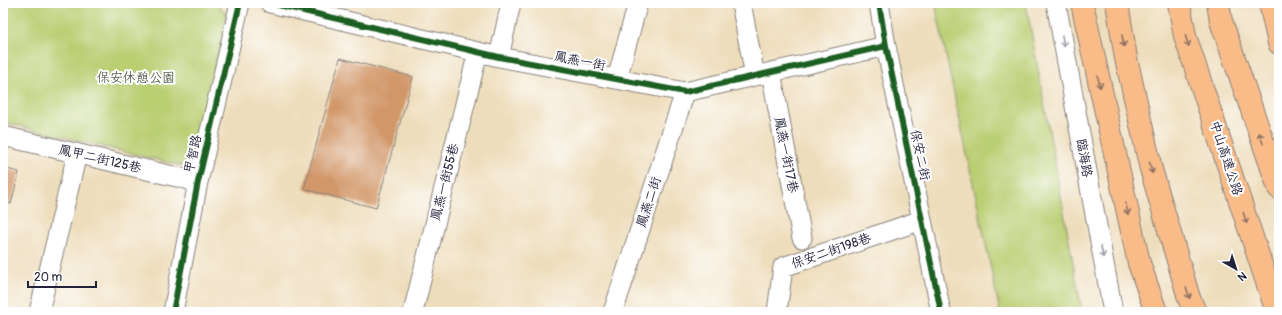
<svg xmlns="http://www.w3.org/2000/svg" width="1282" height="315" viewBox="0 0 1282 315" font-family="Pangolin,'LXGW WenKai TC',sans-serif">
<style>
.green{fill:#bace72;stroke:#6e7856}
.building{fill:#d29769}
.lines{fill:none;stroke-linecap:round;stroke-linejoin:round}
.minor-casing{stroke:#88807b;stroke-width:21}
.motorway-casing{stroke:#88807b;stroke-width:24}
.minor{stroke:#fff;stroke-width:19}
.motorway{stroke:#f9bc89;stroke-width:22}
.cycleway-casing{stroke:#fff;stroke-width:8}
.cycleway{stroke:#1b5e20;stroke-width:6}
.oneway{stroke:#9c9ca7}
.oneway2{stroke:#8e6f62}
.labels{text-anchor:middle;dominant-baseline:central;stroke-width:4;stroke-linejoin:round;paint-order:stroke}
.street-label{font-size:13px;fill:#22223b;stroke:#fff}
.park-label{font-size:13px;fill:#575e4e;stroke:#fff}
</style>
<rect width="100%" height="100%" fill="#fff"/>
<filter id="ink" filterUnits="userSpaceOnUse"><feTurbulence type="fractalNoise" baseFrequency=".025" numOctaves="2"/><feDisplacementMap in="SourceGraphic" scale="8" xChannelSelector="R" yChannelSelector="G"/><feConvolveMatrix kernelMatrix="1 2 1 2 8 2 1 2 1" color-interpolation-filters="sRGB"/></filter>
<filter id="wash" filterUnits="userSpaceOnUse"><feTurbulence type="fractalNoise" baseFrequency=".012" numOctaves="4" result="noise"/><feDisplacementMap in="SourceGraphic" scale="16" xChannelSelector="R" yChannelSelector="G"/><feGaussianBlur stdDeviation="0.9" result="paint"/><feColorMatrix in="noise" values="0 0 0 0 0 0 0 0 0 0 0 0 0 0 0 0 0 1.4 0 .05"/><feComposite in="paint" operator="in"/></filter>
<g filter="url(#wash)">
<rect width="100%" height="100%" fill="#edb"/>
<!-- green -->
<path class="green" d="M3,3H217L227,15L195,149L182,166L3,122Z
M935,3H1026L1082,312H1000Z"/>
<g id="blocks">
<!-- building -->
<path class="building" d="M340,58L413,77L376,208L304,189Z
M3,168L19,172L11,204L4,203V206Z"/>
</g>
</g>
<g filter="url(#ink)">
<use href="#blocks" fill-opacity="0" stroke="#88807b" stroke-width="1"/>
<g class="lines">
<defs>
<path id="minor" d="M270,3L499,57L685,92L886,46
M741,3L755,76
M879,3L886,46L941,312
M1056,3L1113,312
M499,57L511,3
M771,72L802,238
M617,79L638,3
M3,136L198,182
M39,312L77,154
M173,312L198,182L240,3
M413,312L478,52
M613,312L685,92
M777,312L783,267L922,220"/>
<path id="motorway" d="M1082,3L1139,263L1156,312
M1117,3L1126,58L1151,169L1189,298L1195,312
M1179,3L1185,36L1277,312
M1218,3L1221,21L1279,188
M1270,3L1279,43"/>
</defs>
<!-- minor casing -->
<use href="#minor" class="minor-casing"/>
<!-- motorway casing -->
<use href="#motorway" class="motorway-casing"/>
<!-- minor -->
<use href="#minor" class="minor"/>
<!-- motorway -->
<use href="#motorway" class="motorway"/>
<defs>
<path id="cycleway" d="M270,3L499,57L685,92L886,46
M879,3L886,46L941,312
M173,312L198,182L240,3"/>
</defs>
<!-- cycleway casing -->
<use href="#cycleway" class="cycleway-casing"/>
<!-- cycleway -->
<use href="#cycleway" class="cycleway"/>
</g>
<!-- one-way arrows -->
<defs><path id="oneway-shaft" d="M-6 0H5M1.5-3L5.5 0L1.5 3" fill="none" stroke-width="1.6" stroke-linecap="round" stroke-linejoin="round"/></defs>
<g class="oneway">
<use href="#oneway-shaft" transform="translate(1063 41) rotate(80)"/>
<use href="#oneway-shaft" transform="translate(1102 252) rotate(80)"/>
</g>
<g class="oneway2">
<use href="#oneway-shaft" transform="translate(1123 41) rotate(80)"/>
<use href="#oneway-shaft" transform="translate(1187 41) rotate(73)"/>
<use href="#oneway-shaft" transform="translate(1099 82) rotate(78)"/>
<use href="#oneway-shaft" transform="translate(1261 138) rotate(-109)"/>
<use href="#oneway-shaft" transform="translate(1151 168) rotate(75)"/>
<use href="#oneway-shaft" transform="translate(1127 209) rotate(78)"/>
<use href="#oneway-shaft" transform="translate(1245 218) rotate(72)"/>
<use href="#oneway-shaft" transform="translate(1188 293) rotate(73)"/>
</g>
</g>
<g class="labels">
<!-- street labels -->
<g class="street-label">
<text transform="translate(580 61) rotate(11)">鳳燕一街</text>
<text transform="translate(193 154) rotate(-77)">甲智路</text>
<text transform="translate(786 155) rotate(79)">鳳燕一街17巷</text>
<text transform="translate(920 155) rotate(78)">保安二街</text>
<text transform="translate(1084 158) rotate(80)">臨海路</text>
<text transform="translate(1226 158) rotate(72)">中山高速公路</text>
<text transform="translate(100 159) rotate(13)">鳳甲二街125巷</text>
<text transform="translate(445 182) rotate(-76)">鳳燕一街55巷</text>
<text transform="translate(649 202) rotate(-72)">鳳燕二街</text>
<text transform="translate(831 251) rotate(-19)">保安二街198巷</text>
</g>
<!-- park labels -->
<g class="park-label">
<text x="136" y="78">保安休憩公園</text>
</g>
</g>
<!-- margin -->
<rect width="1282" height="315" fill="none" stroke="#fff" stroke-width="16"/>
<!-- north arrow -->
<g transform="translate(1236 269) rotate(141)" stroke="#ffffff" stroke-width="3" paint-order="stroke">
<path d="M0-3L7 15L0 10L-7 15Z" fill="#22223b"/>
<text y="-6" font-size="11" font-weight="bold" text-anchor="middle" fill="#22223b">N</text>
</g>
<!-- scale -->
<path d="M28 281v6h68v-6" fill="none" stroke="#22223b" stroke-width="2"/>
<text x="34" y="281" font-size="12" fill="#22223b" stroke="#ffffff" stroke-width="3" paint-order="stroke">20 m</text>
</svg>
